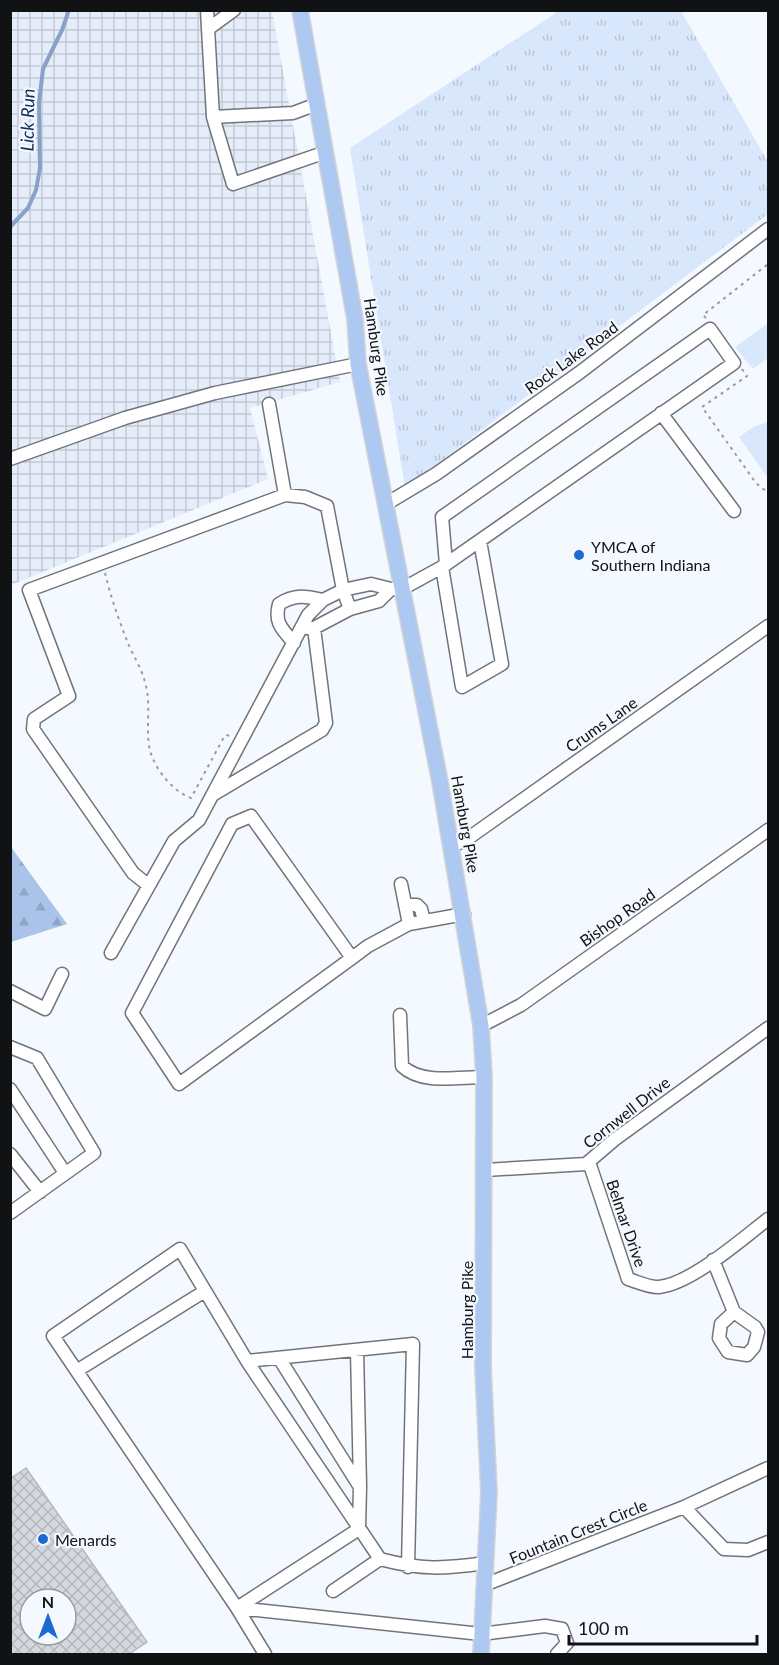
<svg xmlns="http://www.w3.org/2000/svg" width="779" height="1665" viewBox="0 0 779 1665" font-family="Lato,sans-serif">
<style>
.industrial{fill:url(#industrial-grid)}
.grass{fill:url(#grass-tufts)}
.forest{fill:url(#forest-firs)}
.pitch{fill:#d9e7fc}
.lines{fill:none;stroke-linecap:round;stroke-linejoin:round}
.stream{stroke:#89a1c6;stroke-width:4}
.building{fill:url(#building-cross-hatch);stroke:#b5b9c0;stroke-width:1.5;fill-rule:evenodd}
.minor-casing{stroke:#71757b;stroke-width:15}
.major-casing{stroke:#d4d4d5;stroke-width:18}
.path{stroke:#989ca1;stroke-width:2;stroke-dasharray:3 4.5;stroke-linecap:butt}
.minor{stroke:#fff;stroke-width:12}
.major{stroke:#adc8f1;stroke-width:15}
.poi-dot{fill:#1e6ad5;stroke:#f4f8ff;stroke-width:2}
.labels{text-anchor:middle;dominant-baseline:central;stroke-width:4.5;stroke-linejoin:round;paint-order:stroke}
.street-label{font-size:16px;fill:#101214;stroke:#f4f8ff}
.poi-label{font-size:16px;fill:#101214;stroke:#f4f8ff;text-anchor:start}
.water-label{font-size:18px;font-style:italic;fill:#0e2e5c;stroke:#f4f8ff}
</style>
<defs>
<pattern id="industrial-grid" width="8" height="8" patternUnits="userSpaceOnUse" patternTransform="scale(1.5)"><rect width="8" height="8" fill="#e4edf9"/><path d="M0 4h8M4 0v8" fill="none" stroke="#c3cad5"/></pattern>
<pattern id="grass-tufts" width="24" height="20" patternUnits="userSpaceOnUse" patternTransform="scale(1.5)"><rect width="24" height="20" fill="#d9e7fc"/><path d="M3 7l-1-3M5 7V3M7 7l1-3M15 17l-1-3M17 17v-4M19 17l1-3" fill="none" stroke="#b9c5d7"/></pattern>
<pattern id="forest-firs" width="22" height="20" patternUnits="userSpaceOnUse" patternTransform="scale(1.5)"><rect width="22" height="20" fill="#aac3e9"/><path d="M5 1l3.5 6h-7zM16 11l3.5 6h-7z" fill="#91a6c7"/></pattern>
<pattern id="building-cross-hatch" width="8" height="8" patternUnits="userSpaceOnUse" patternTransform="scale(1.5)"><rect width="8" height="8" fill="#d4d9df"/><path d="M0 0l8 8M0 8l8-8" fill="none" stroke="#b5b9be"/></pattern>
</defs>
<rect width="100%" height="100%" fill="#f4f8ff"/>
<!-- industrial -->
<path class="industrial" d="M11,11H272L340,382L250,408L268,479L11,585Z"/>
<!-- grass -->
<path class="grass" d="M559,11H681L768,162V214L405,488L350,148Z"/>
<!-- forest -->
<path class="forest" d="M10,847H11L67,924L11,942Z"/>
<!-- pitch -->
<path class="pitch" d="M768,323V358L753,369L735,347Z
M768,422V478L739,437L755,426Z"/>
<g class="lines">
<!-- stream -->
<path class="stream" d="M10,227L28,208L36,190L40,168L39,103L43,69L62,30L69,10"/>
</g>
<!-- building -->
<path class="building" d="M26,1468L147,1642L129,1654H10V1479ZM30,1599H66V1635H30Z"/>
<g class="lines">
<defs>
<path id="minor" d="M207,10L213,117L293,113L317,104
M208,29L234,10
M213,117L233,184L326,152
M269,404L285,495
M661,413L734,511
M10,459L125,418L215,393L358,364
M386,504L436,474L579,373L768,229
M442,567L462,687L502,664L480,541
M307,628H314L350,609L379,601L391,589
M294,643C282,629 274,623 279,604C295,594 305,596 323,600
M214,794L322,730L326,723L314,628
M451,847L470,837L768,626
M401,884L409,924
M148,885L133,873L33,729L34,719L69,696L29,590L285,495L305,497L327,506L343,590L350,609
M405,905H417L421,909L424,921
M111,953L174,841L199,820L308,615L323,600L343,590L371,584L391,589H402L442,567L734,363L710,329L442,517L446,564
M352,958L251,816L232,824L132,1013L179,1084L352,958L368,946L409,924L464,914
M10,991L45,1009L62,974
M400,1015L402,1066C422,1085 458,1077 484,1077
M481,1026L521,1005L768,830
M10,1047L37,1058L94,1153L10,1213
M10,1089L65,1173
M10,1154L40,1192
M589,1162L628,1279C638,1282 650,1288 659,1287C691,1284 742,1239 768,1219
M485,1170L586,1164L614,1140L768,1028
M713,1260L734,1312L755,1327L758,1332L754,1347L747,1355L728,1352L719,1338L721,1324L734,1312
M357,1350L360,1486
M279,1358L360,1487L359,1529
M247,1361L413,1344L408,1567
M78,1370L205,1291
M684,1507L724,1549L748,1550L768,1542
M359,1529L237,1608L53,1336L180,1249L247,1361L380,1559C421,1570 444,1569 485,1563
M484,1585L684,1507L768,1468
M333,1591L380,1559
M237,1608L481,1634L545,1626L562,1629L567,1643L557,1654
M237,1608L265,1654"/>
<path id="major" d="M300,10L355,319L358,364L440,782L481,1026L484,1077L483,1368L489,1493L481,1654"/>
</defs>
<!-- minor casing -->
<use href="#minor" class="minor-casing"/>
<!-- major casing -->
<use href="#major" class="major-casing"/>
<!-- path -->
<path class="path" d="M706,318L703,315L768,264
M742,369L747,376L702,407L756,483L763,489L768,491
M105,573C111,598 120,624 130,648C136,660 143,672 146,686C152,710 143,737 153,759C160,775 175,792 191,798L224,737L226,735L231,736"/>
<!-- minor -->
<use href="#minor" class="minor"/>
<!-- major -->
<use href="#major" class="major"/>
</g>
<!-- markers -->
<g class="poi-dot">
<circle cx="579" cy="555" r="6"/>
<circle cx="43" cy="1539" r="6"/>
</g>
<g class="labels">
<!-- street labels -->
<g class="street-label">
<text transform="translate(377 347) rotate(82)">Hamburg Pike</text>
<text transform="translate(571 357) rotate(-36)">Rock Lake Road</text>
<text transform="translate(601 724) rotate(-35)">Crums Lane</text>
<text transform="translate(466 824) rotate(80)">Hamburg Pike</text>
<text transform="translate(617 917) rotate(-35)">Bishop Road</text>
<text transform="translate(626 1112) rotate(-38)">Cornwell Drive</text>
<text transform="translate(627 1223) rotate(71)">Belmar Drive</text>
<text transform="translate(466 1310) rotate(-90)">Hamburg Pike</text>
<text transform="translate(578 1531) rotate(-22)">Fountain Crest Circle</text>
</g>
<!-- poi labels -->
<g class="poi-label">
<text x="591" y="546">YMCA of<tspan x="591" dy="18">Southern Indiana</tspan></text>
<text x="55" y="1539">Menards</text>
</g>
<!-- water labels -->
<g class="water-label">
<text transform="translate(27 120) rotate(-89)">Lick Run</text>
</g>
</g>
<!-- border -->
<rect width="779" height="1665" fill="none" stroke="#101214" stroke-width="24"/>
<!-- north arrow -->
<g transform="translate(48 1617)"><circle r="28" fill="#f4f8ff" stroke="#999ca1" stroke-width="1.5"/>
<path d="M0-4.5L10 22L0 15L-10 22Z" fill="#1e6ad5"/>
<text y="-9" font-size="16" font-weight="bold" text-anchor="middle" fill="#101214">N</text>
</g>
<!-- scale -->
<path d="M569 1635v9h188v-9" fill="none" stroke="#101214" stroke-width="3"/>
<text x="578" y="1635" font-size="18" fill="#101214" stroke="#f4f8ff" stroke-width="4.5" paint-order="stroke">100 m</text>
</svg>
